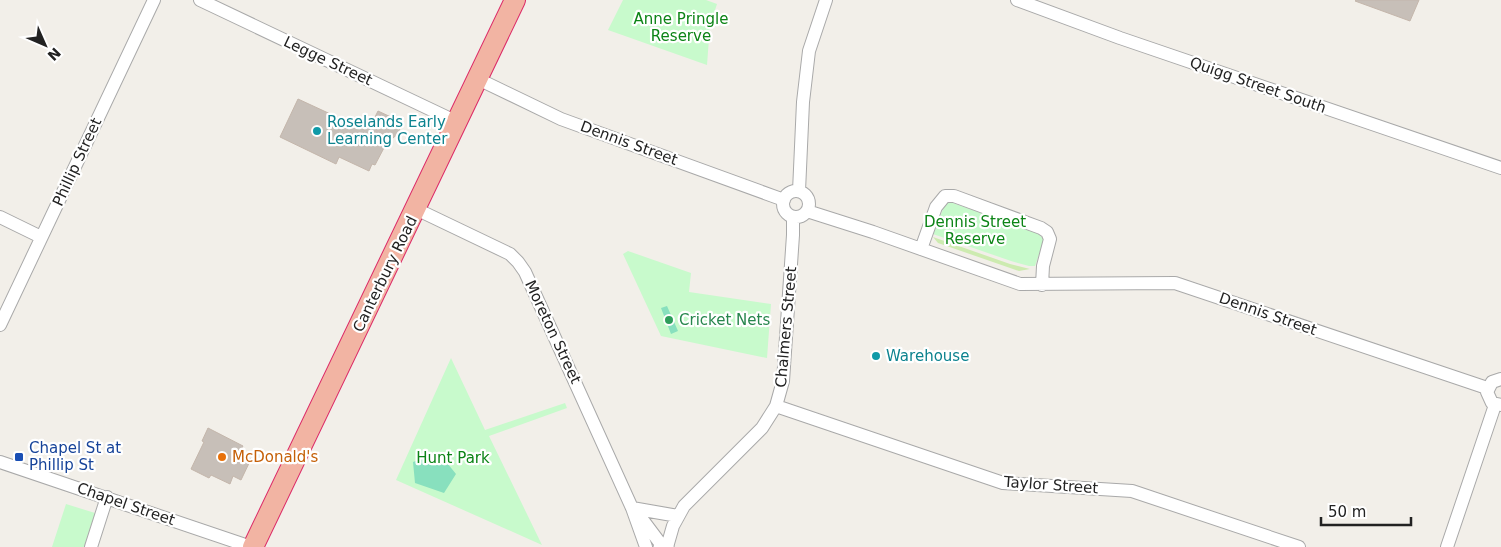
<svg xmlns="http://www.w3.org/2000/svg" width="1501" height="547" viewBox="0 0 1501 547" font-family="'DejaVu Sans',sans-serif">
<style>
.grass{fill:#cdebb0}
.park{fill:#c8facc}
.pitch{fill:#88e0be}
.building{fill:#c7bfb8;stroke:#c4b6ab}
.lines{fill:none;stroke-linecap:round;stroke-linejoin:round}
.minor-casing{stroke:#a9a9a9;stroke-width:14}
.tertiary-casing{stroke:#a9a9a9;stroke-width:17}
.trunk-casing{stroke:#dc2a67;stroke-width:22}
.minor{stroke:#fff;stroke-width:12}
.tertiary{stroke:#fff;stroke-width:15}
.trunk{stroke:#f2b4a3;stroke-width:20}
.culture-dot{fill:#0f9aa8;stroke:#fff;stroke-width:2}
.leisure-dot{fill:#2e9e5b;stroke:#fff;stroke-width:2}
.transit-dot{fill:#1a4fb4;stroke:#fff;stroke-width:2}
.food-dot{fill:#e8710a;stroke:#fff;stroke-width:2}
.labels{text-anchor:middle;dominant-baseline:central;stroke-width:4.5;stroke-linejoin:round;paint-order:stroke}
.park-label{font-size:15px;fill:#0c8416;stroke:#fff}
.street-label{font-size:15px;fill:#222;stroke:#fff}
.culture-label{font-size:15px;fill:#0d838f;stroke:#fff;text-anchor:start}
.leisure-label{font-size:15px;fill:#27864d;stroke:#fff;text-anchor:start}
.transit-label{font-size:15px;fill:#164399;stroke:#fff;text-anchor:start}
.food-label{font-size:15px;fill:#c56008;stroke:#fff;text-anchor:start}
</style>
<rect width="100%" height="100%" fill="#f2efe9"/>
<!-- grass -->
<path class="grass" d="M933,237L1010,264L1030,269L1019,271L938,243Z"/>
<!-- park -->
<path class="park" d="M623,0H706L717,4L710,25L707,65L608,30Z
M947,203H953L1038,233L1044,240L1035,266H1029L1011,261L933,234L944,207Z
M628,251L691,273L689,292L771,304L767,358L661,336L623,254Z
M451,358L485,430L565,403L567,408L489,436L542,545L396,480Z
M66,504L95,513L84,547H52Z"/>
<!-- pitch -->
<path class="pitch" d="M667,306L678,331L671,334L661,308Z
M439,453L456,474L444,493L415,483L413,462Z"/>
<!-- building -->
<path class="building" d="M1356,0H1419L1410,21L1355,1Z
M298,99L365,130L371,117L374,119L378,111L393,118L399,125L400,132L386,144L375,165L372,164L369,171L339,157L336,164L280,137Z
M208,428L243,446L240,451L244,452L243,455L251,459L241,480L233,476L230,484L211,475L209,478L191,469L204,442L202,441Z"/>
<g class="lines">
<defs>
<path id="minor" d="M200,0L457,122
M1017,0L1120,38L1501,168
M478,79L561,119L784,200
M783 204a13 13 0 1 1 26 0a13 13 0 1 1-26 0Z
M799,191L803,102L809,51L826,0
M416,209L510,254L518,262L525,272L632,508L646,547
M807,211L873,232L1020,284L1175,283L1487,388
M0,217L41,237
M921,249L936,207L945,196H954L1041,228L1047,232L1050,239L1043,266L1042,285
M0,325L154,0
M1501,379L1492,382L1487,392L1492,403L1501,405
M776,406L1003,483L1132,491L1299,547
M0,462L251,547
M632,508L678,516
M639,515L663,547
M91,547L107,497
M667,547L673,526L684,506L762,428L776,406L783,381L793,235V217
M1447,547L1495,405"/>
<path id="tertiary" d="M661,547H666"/>
<path id="trunk" d="M253,547L515,0"/>
</defs>
<!-- minor casing -->
<use href="#minor" class="minor-casing"/>
<!-- tertiary casing -->
<use href="#tertiary" class="tertiary-casing"/>
<!-- trunk casing -->
<use href="#trunk" class="trunk-casing"/>
<!-- minor -->
<use href="#minor" class="minor"/>
<!-- tertiary -->
<use href="#tertiary" class="tertiary"/>
<!-- trunk -->
<use href="#trunk" class="trunk"/>
</g>
<!-- markers -->
<g class="culture-dot">
<circle cx="317" cy="131" r="5"/>
<circle cx="876" cy="356" r="5"/>
</g>
<circle class="leisure-dot" cx="669" cy="320" r="5"/>
<rect class="transit-dot" x="14" y="452" width="10" height="10" rx="2.5"/>
<circle class="food-dot" cx="222" cy="457" r="5"/>
<g class="labels">
<!-- park labels -->
<g class="park-label">
<text x="681" y="19">Anne Pringle<tspan x="681" dy="17">Reserve</tspan></text>
<text x="975" y="222">Dennis Street<tspan x="975" dy="17">Reserve</tspan></text>
<text x="453" y="458">Hunt Park</text>
</g>
<!-- street labels -->
<g class="street-label">
<text transform="translate(328 61) rotate(25)">Legge Street</text>
<text transform="translate(1258 85) rotate(19)">Quigg Street South</text>
<text transform="translate(629 143) rotate(20)">Dennis Street</text>
<text transform="translate(77 162) rotate(-65)">Phillip Street</text>
<text transform="translate(385 274) rotate(-64)">Canterbury Road</text>
<text transform="translate(1268 314) rotate(19)">Dennis Street</text>
<text transform="translate(786 327) rotate(-85)">Chalmers Street</text>
<text transform="translate(553 332) rotate(65)">Moreton Street</text>
<text transform="translate(1051 485) rotate(4)">Taylor Street</text>
<text transform="translate(126 504) rotate(19)">Chapel Street</text>
</g>
<!-- culture labels -->
<g class="culture-label">
<text x="327" y="122">Roselands Early<tspan x="327" dy="17">Learning Center</tspan></text>
<text x="886" y="356">Warehouse</text>
</g>
<!-- leisure labels -->
<g class="leisure-label">
<text x="679" y="320">Cricket Nets</text>
</g>
<!-- transit labels -->
<g class="transit-label">
<text x="29" y="448">Chapel St at<tspan x="29" dy="17">Phillip St</tspan></text>
</g>
<!-- food labels -->
<g class="food-label">
<text x="232" y="457">McDonald's</text>
</g>
</g>
<!-- north arrow -->
<g transform="translate(45 45) rotate(135)" stroke="#ffffff" stroke-width="4" paint-order="stroke">
<path d="M0-4L9 19L0 12L-9 19Z" fill="#222222"/>
<text y="-8" font-size="14" font-weight="bold" text-anchor="middle" fill="#222222">N</text>
</g>
<!-- scale -->
<path d="M1321 517v8h90v-8" fill="none" stroke="#222222" stroke-width="2.5"/>
<text x="1328" y="517" font-size="15" fill="#222222" stroke="#ffffff" stroke-width="4" paint-order="stroke">50 m</text>
</svg>
